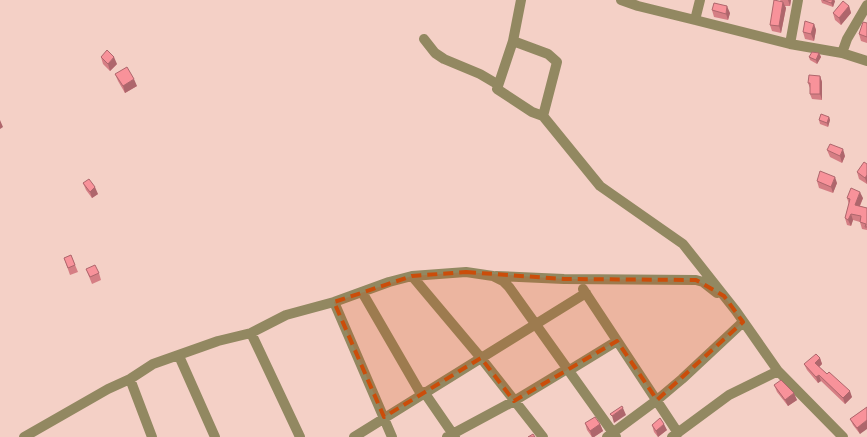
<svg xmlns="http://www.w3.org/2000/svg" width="867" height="437" viewBox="0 0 867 437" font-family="Ubuntu,sans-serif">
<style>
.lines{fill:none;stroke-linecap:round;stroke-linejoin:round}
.minor{stroke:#928861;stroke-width:10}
.wall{fill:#d57e84}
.shaded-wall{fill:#ae666c}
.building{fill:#f8929a;stroke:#ae666c}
.marked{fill:#cb4d0a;fill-opacity:0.2;stroke:#cb4d0a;stroke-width:4;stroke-dasharray:10 6;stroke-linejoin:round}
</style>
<rect width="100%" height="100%" fill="#f4d0c6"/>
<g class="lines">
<!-- minor -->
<path class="minor" d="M521,0L513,41L497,89L532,112L543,116L600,186L683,244L736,311L778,371L843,437
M621,0L638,6L695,20L790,44L842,53L867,61
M695,20L700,0
M424,39L435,53L444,59L480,74L497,84
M513,41L548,54L557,62L543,116
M790,44L798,0
M842,53L847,39L867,5
M412,276L481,358L543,437
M496,276L564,279L696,280L703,282L717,293
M583,289L678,433
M362,292L421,394
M334,302L392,437
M251,333L300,437
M179,356L215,437
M568,371L617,341
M130,379L152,437
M424,392L455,437
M24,437L108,389L130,379L153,364L218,341L251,333L286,315L334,302L389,282L412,276L466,272L493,276L503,281L509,287L616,437
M354,437L586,293
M447,437L514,401L567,369
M607,437L657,400L682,379L743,322
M672,437L729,395L778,371"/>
</g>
<!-- wall -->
<path class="wall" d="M780,0H791L790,6H785L786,8L781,33L772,31L770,25L781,2Z
M821,0H834L835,1L833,7L822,3Z
M849,6L851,13L841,25L835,20L833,13Z
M712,10L730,13L728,20L714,17Z
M867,23V43L861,41L859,34Z
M814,24L816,30L814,41L805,39L803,32Z
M819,53L821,57L817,64L810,60L809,57Z
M101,57L117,64L110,71L103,64Z
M115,74L137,86L125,93L118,81Z
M820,76L822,82V100L812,99L810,94V88L808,83Z
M829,117L830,120L828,127L820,124L819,120Z
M827,150L845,156L842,163L830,157Z
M867,164V184L859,179L857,172Z
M817,181L837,183L833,193L819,188Z
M83,183L98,194L92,198L86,190Z
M847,198H863L860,206L867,208V231V230L862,229L860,222L853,220L851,226L847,225L845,218L849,204Z
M71,255L78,272L70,275L64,258Z
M86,269L99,273L101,280L92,284Z
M820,358L822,364L819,367L852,397L845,404L821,381L818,383L807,370L804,364Z
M774,385L797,400L788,406L777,392Z
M867,407L860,434L853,425L850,419Z
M585,423L600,424L603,431L594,437H592L587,430Z
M652,425L667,430L658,437L654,432Z"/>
<!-- shaded-wall -->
<path class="shaded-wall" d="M788,0H791L790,6Z
M833,0H834L835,1L833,7L831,3Z
M783,2L786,8L781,33L779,26Z
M727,6L730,13L728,20L726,14Z
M849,6L851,13L841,25L839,18Z
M814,24L816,30L814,41L811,34Z
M819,53L821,57L817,64L816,60Z
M114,57L117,64L110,71L108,64Z
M820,76L822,82V100L820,94Z
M134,79L137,86L125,93L123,86Z
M829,117L830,120L828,127L827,123Z
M0,120L3,127L0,129Z
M843,149L845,156L842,163L840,156Z
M867,175V184L865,178Z
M835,177L837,183L833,193L831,187Z
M95,187L98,194L92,198L90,192Z
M860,192L863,198L857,212L855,205Z
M851,214L853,220L851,226L848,220Z
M820,358L822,364L817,369L815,363Z
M819,375L821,381L818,383L816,377Z
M850,391L852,397L845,404L843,398Z
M794,393L797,400L788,406L785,400Z
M623,408L626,415L614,423L612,416Z
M867,420V429L860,434L857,428Z
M600,424L603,431L594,437H592L590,431Z
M664,424L667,430L658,437L656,431Z"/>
<!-- building -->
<path class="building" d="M774,0L783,2L779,26L770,25Z
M823,0H833L831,3Z
M843,1L849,6L839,18L833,13Z
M714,3L727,6L726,14L712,10Z
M805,21L814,24L811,34L803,32Z
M863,22L867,23V37L859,34Z
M107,50L114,57L108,64L101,57Z
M812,52L819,53L816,60L809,57Z
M127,67L134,79L123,86L115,74Z
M809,75L820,76V94H810V83H808Z
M821,114L829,117L827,123L819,120Z
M830,144L843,149L840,156L827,150Z
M864,162L867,164V175L865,178L857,172Z
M820,171L835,177L831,187L817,181Z
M89,179L95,187L90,192L83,183Z
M851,188L860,192L855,205L867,208V227H865L866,224L860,222L861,216L851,214L848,220L845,218L850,199L847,198Z
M71,255L75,265L68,268L64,258Z
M95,265L99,273L90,277L86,269Z
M816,354L820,358L815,363L827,374L829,372L850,391L843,398L819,375L816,377L804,364Z
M781,380L794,393L785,400L774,385Z
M622,406L623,408L612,416L610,414Z
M867,407V420L857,428L850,419Z
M595,417L600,424L590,431L585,423Z
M660,418L664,424L656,431L652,425Z
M533,434L535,437H528Z"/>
<!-- marked area -->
<path class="marked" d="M466,272L564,279L696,280L724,296L743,322L657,400L617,341L514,401L481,358L384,417L334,302L412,276Z"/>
</svg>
